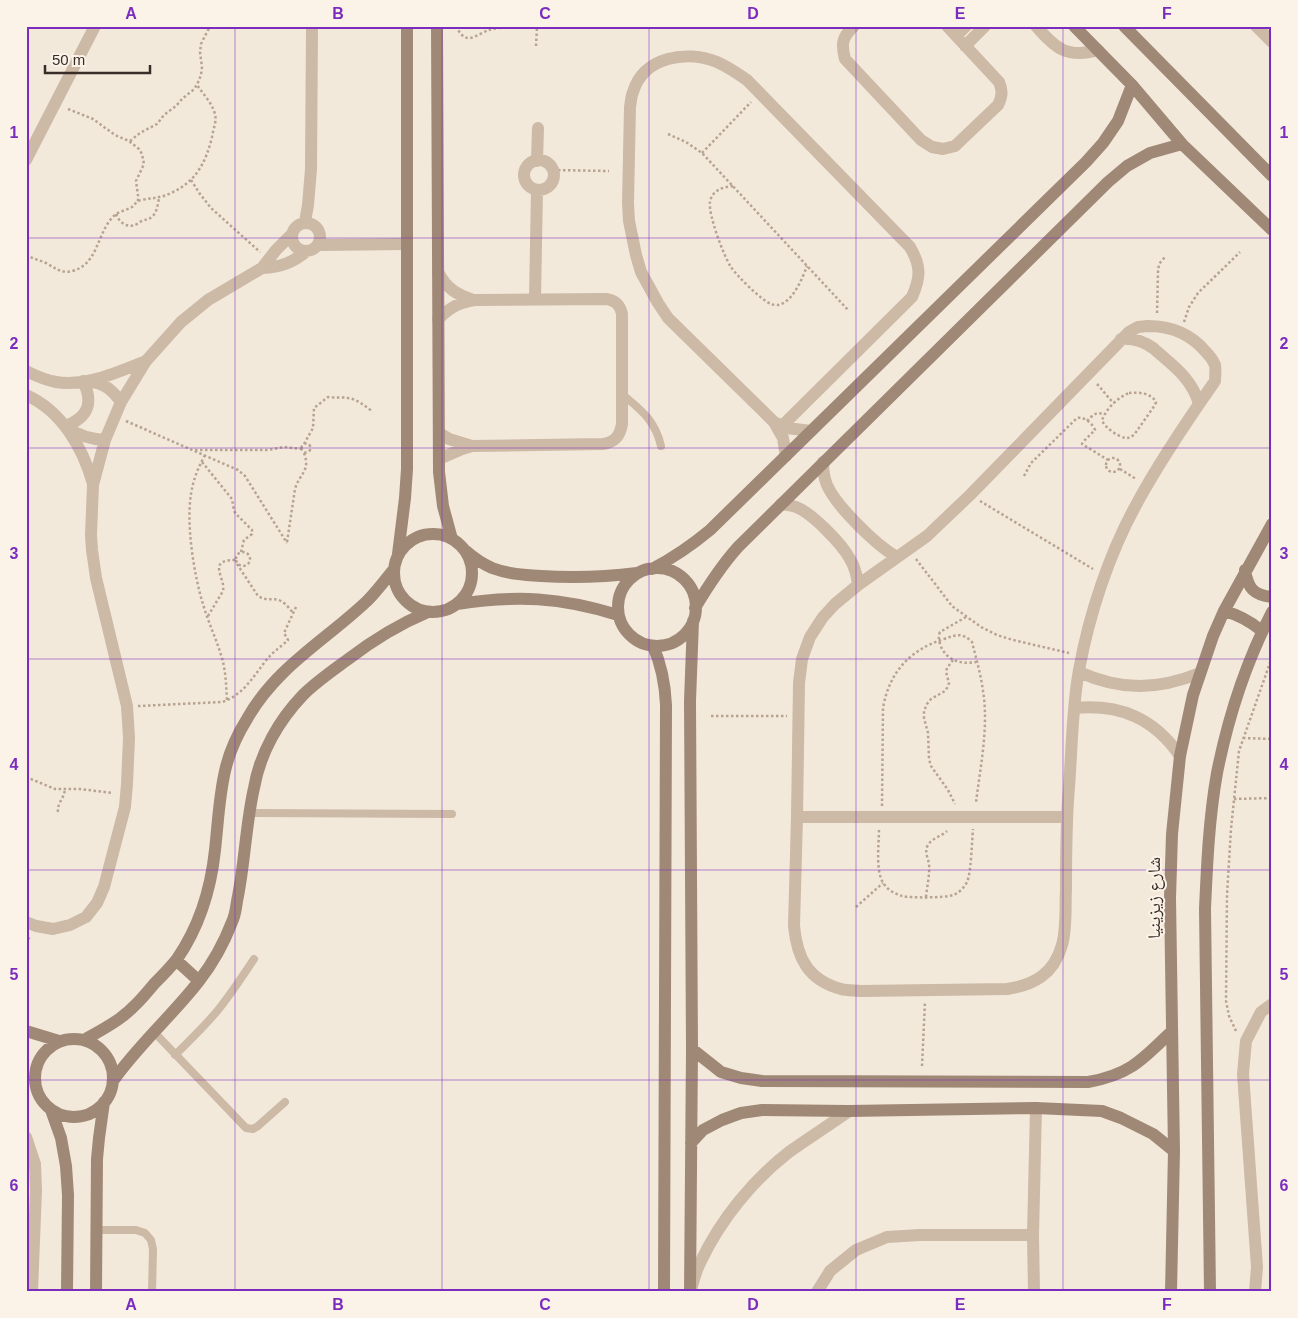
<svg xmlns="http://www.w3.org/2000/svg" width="1298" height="1318" viewBox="0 0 1298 1318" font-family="Arial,'Noto Naskh Arabic',sans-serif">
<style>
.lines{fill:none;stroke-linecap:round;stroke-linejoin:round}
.path{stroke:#b8a390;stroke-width:2.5;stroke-dasharray:2.5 2.5;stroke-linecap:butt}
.lane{stroke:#ccb9a6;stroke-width:8}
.street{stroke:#ccb9a6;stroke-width:12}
.secondary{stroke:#a08877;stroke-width:12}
.grid{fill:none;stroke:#7b2cbf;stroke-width:1;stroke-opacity:0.55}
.labels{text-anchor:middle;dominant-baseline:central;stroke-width:4;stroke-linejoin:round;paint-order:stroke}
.street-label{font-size:18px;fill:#382d27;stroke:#fbf3e8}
.neatline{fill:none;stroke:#7b2cbf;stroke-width:2}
.grid-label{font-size:16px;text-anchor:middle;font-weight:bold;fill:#7b2cbf}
</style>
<rect width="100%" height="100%" fill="#f3e9db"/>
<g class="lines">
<!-- path -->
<path class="path" d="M456,26C459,32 463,39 470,38C476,37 483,32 489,30C504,26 521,27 537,27
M536,46L537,27
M68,109L93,119L115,135L129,141L139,149L142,154L144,164L136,181L138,195V202
M668,134L686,142L702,153L849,311
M130,141L140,133L157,124L164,115L176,106L182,99L193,90L197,85L201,75L202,67L200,52L201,44L210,26
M702,153L751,102
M553,170L609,171
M191,180L200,194L211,208L260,252
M733,186C723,187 712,190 710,202C708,214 724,257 731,267C737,276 761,300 771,304C773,305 776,305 778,305C793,302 802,279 807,266
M116,214C119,222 126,228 135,225C136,225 141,221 142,221C146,219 149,220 153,216C157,211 158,204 159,198
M26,255C32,258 38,260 44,262C54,267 61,274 72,271C99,265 97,230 115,215C120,211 127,210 132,207C135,204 137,201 141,200C152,198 161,198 171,193C196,182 206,162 212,137C213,129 217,122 215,114C212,103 203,94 197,85
M1157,313L1158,272L1159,264L1165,257
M1184,322L1189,307L1198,293L1240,252
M1097,384C1103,390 1107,397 1114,403
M1129,393C1139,392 1151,393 1156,402L1155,405L1134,435C1130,437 1130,438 1126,438C1118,437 1104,427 1102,420C1107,408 1117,398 1129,393Z
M126,421L238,470L245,476L287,543
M1087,421C1092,416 1097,410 1104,415
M301.5 448a4.5 4.5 0 1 1 9 0a4.5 4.5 0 1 1-9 0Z
M304,444L313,428L314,408L328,397C335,398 342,397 348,398C357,399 365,406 373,412
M195,450H268L284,447L301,449
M205,455C198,468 193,480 191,494C186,525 194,575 203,604C208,622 216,638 221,655C226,670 226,685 227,701
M1106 465a7 7 0 1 1 14 0a7 7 0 1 1-14 0Z
M202,462L232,499L234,511L236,514L252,530V534L244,540L241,552
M1120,469L1136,479
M1024,476L1031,463L1077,418C1084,416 1093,424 1095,430L1083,442L1082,444L1108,460
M980,501L1093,569
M287,542L295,489C299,474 311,471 304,453
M236 559a7 7 0 1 1 14 0a7 7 0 1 1-14 0Z
M916,559L952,606L981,627L997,635L1013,640L1069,653
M237,564L258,596C267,602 273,597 281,601C286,604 290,609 293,613
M208,616L223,591C226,578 206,560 235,560
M966,617L940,632C938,637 939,639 940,644C945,660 961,665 976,662
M953,660L947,668L946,672L949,683L947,688L945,691L931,699L927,704L924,711V718L928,733L929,759L931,766L948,790L955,804
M138,706L222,702C244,695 254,675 268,658C274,651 282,646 288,640L284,633L296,607
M711,716H787
M1243,738L1272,739
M26,777L55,789H80L113,793
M1234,799L1272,798
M882,806L883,708C889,673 909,650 944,639C956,635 962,632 972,642C976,658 981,675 983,691C989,727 980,768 976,803
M58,812C57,803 64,799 65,789
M879,830C879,845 875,872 884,884C888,890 895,894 902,896C910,898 946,898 953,895C959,893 964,888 967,882C971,874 972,841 973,829
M926,897C927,886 930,875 929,864C928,858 924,851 928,845C932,838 942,836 947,831
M856,907L883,883
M26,944L30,936
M1236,1031L1229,1016L1226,1001L1227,895L1231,829L1239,751L1272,657
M922,1066L925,1002"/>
<!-- lane -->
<path class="lane" d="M622,394C641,410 655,420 661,446
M250,813L452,814
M154,1032L246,1128L253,1129L258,1126L285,1102
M175,1055C190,1040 205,1026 218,1010C231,994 242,977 254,959
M96,1230H136L145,1233L151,1240L153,1249L152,1292"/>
<!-- street -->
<path class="street" d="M854,26C842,37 841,44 845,59L921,140L932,147L943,149L955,146L998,105C1002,97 1003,91 999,82L947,26
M1036,26C1055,48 1067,59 1098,50
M1256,26L1272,42
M956,36L966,26
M965,46L985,26
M26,160L95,26
M524 175a15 15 0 1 1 30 0a15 15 0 1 1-30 0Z
M537,161L538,128
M305,222L308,205L311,169L312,26
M292 237a14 14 0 1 1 28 0a14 14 0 1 1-28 0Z
M318,245L407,244
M262,268C281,267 292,263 307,251
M438,272C447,289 456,294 473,300
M535,299L537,190
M438,319C451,307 459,302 476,300L607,299C616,301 620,305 622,314V424C620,436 615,442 603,444L472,446L462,449L439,459
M1148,326C1171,326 1191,334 1206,352C1210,356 1213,360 1215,365C1216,370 1215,376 1215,381C1187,421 1159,462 1136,505C1109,554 1089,615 1079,670C1072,708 1072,748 1069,787C1066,821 1066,855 1066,889C1065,907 1067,928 1062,945C1054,974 1034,985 1007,989L861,991C855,990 848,991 841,989C808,980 797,958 794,926L797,817L799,683L802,659L810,637L823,617L835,604L858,585L927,536L970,495L1129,332L1138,327Z
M1121,339C1133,338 1143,341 1153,348C1172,365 1192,378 1199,404
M26,371C36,376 45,380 56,382C86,387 118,372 146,361
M89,382C104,382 113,391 121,402
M26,395C62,411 83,448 93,484
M776,423L787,428L811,431
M65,426C88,418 94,403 83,381
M782,426L912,297C921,277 921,266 910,247L747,80C737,73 728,67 717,62C687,50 644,56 633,92C631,96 631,102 630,107L628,203L629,221L636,255L641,272L658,303L668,318L774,422L783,438L786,456
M67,428C79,436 91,439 105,440
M439,433L449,439L472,446
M823,462C823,470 824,478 827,485C836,506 877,546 897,557
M781,504C786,505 791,505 796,507C812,513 842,544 850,559C855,567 857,576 858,585
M1079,672C1121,691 1158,690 1200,673
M1075,708C1120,704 1154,718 1180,756
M797,817H1067
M26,922L36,926L53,929L70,925L86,917L97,903L104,887L125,807L127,784L129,738L127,706L96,578L92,550L91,535L93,485L105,440L121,402L146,361L181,322L208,300L262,268L276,250L292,234
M26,1137L35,1164L36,1190L32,1292
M691,1289C694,1280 696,1270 701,1261C721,1219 753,1180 789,1152C809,1138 829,1125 849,1111
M817,1292L830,1271L856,1250L887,1237L920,1235H1033
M1034,1292L1033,1235L1036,1108
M1255,1292L1257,1267L1243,1074L1246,1041L1261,1012L1272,1004"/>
<!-- secondary -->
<path class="secondary" d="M437,26L439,472L443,506L452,539
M1074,26L1132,85L1182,144L1272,230
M1124,26L1272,176
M394 573a39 39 0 1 1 78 0a39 39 0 1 1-78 0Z
M466,551C474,558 483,564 492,568C508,574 524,575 541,576C574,578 605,577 637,573
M398,554L405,498L407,469V26
M618 607a39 39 0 1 1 78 0a39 39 0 1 1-78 0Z
M652,569C673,558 692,545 710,530L1086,162L1103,143L1118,121L1132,85
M1245,570C1248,588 1253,595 1272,597
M457,604C517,595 560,597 618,615
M695,608C708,586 721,566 738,547L1108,182L1127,166L1150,153L1182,144
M1224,611C1239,615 1250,621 1262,631
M653,646C662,666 665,683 666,705L664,1292
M176,960L199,981
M26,1031L59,1041
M35 1078a39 39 0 1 1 78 0a39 39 0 1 1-78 0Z
M84,1040C96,1033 108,1027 119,1019C133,1009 143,997 154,984C162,976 170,968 177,959C199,927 211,888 215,850C218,823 219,797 225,771C229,753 237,735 247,719C276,667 326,640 367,601C377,591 385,580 394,569
M692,1049L721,1072L741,1078L762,1081L1088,1082C1130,1075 1143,1059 1172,1031
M113,1081C138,1045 172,1016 199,981C213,963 224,943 232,922C236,914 236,905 238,896C245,860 246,823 254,788C260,753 279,720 303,695C316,682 332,671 347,660C373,640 397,625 428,612
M51,1110L61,1138L66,1166L68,1195L67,1292
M691,1143L703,1130L722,1120L741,1113L762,1110L849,1111L1036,1108L1102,1111L1121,1118L1153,1134L1174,1151
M96,1292L97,1159L99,1138L104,1102
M690,1292L692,1049L690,701L693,621
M1171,1292L1174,1151L1170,898L1172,834L1180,756L1193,695L1213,636L1224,611L1272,524
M1210,1292L1205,909C1207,864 1209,818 1217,773C1228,718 1246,662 1272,612"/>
</g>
<!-- grid -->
<path class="grid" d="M235,26V1292M442,26V1292M649,26V1292M856,26V1292M1063,26V1292M26,238H1272M26,448H1272M26,659H1272M26,870H1272M26,1080H1272"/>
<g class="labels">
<!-- street labels -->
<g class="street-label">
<text transform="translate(1154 898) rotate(-90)">شارع زيزينيا</text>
</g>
</g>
<!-- border -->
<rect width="1298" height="1318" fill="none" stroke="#fbf3e8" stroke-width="55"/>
<!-- scale -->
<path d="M45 65v8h105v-8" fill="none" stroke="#382d27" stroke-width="2.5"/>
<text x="52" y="65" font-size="15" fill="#382d27" stroke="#fbf3e8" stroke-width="4" paint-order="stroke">50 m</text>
<rect x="28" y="28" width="1242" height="1262" class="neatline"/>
<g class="grid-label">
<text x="131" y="19">A</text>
<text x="338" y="19">B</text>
<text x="545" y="19">C</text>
<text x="753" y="19">D</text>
<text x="960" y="19">E</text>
<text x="1167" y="19">F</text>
<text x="14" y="138">1</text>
<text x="1284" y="138">1</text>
<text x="14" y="349">2</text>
<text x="1284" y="349">2</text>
<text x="14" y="559">3</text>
<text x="1284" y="559">3</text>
<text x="14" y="770">4</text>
<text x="1284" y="770">4</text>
<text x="14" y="980">5</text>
<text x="1284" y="980">5</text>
<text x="14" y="1191">6</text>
<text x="1284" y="1191">6</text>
<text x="131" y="1310">A</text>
<text x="338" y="1310">B</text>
<text x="545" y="1310">C</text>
<text x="753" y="1310">D</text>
<text x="960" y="1310">E</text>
<text x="1167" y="1310">F</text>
</g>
</svg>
